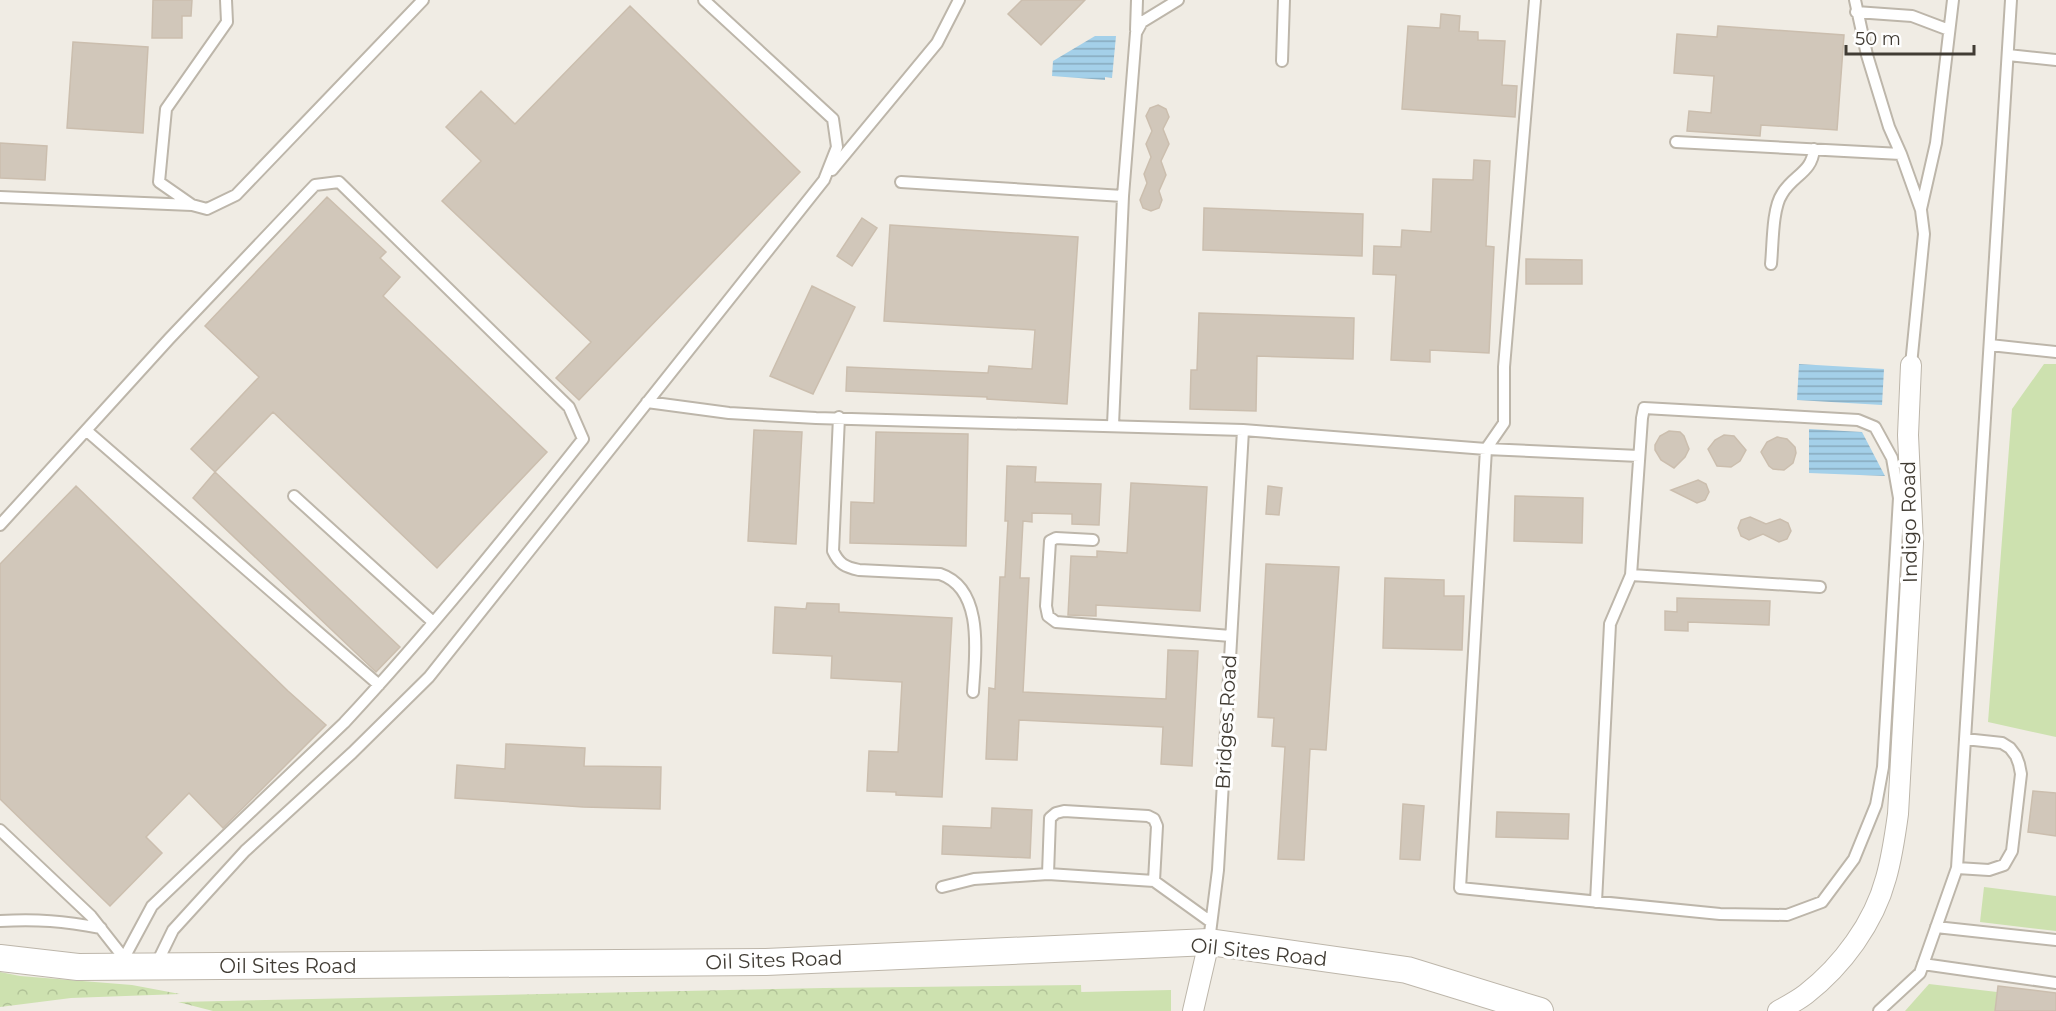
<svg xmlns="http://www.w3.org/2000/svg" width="2056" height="1011" viewBox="0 0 2056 1011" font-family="Montserrat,sans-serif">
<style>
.green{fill:#cde1af}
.forest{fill:url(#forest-crowns)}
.water{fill:url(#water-rules)}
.building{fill:#d1c7ba;stroke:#cbbeae;stroke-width:1.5}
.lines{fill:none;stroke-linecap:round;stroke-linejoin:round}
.service-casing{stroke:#bdb6aa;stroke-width:14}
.minor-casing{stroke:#bdb6aa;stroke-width:22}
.tertiary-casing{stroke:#bdb6aa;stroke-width:28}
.service{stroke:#fff;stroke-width:10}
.minor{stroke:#fff;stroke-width:20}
.tertiary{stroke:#fff;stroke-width:26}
.labels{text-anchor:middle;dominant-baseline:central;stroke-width:6;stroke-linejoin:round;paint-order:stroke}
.street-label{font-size:20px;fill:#413c34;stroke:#fff}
</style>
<defs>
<pattern id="forest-crowns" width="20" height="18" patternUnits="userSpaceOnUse" patternTransform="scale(1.5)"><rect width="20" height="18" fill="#cde1af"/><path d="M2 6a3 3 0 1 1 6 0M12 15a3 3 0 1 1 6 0" fill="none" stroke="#b1c297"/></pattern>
<pattern id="water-rules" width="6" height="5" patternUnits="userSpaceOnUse" patternTransform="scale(1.5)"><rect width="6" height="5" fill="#a4d0e9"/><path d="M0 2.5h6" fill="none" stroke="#87aabe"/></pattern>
</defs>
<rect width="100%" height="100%" fill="#f0ece4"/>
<!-- green -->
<path class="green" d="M2044,364H2056V737L1988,722L2012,409Z
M1984,887L2056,896V931L1980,922Z
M0,972L20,976L132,985H0Z
M1929,984L1997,992L1995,1011H1905Z
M1171,990V1011H1081V992Z"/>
<!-- forest -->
<path class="forest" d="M0,985H132L180,994L71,998L0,1007Z
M1081,985L1082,1011H213L178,1002L824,988Z"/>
<!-- water -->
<path class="water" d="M1095,36H1116L1112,78L1105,77V80L1052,76L1053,61Z
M1799,364L1884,369L1882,405L1797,400Z
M1809,429L1862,432L1885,476L1809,473Z"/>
<!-- building -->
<path class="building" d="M153,0H192L191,16H182V38H152Z
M1022,0H1085L1041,45L1008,14Z
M630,6L800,172L579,400L556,378L591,342L442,201L481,161L446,127L481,91L515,124Z
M1441,14L1460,16L1459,31L1478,32V40L1505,41L1502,85L1517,86L1515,117L1402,109L1408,26L1440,28Z
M1718,26L1844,35L1837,130L1761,125L1760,136L1687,131L1689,111L1711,113L1714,76L1674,73L1677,34L1717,37Z
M73,42L148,47L143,133L67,128Z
M1158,105L1166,109L1169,117L1163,129L1169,144L1161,161L1166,175L1159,191L1162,200L1159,208L1151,211L1143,208L1140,200L1147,183L1144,174L1151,157L1146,144L1152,131L1146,116L1150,108Z
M0,143L47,146L45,180L0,178Z
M1474,160L1490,161L1486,246L1494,247L1489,353L1430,350V362L1391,360L1396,275L1373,274L1374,246L1401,247L1402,230L1431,232L1433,179L1473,180Z
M327,197L386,252L380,258L400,277L383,296L547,452L437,568L273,412L215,472L191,449L259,377L205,326Z
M1204,208L1363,214L1362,256L1203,250Z
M862,218L877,228L852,266L837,256Z
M890,225L1078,237L1067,404L987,399V397L846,391L847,367L988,373L989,366L1032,369L1035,330L884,321Z
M1526,259L1582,260V284H1526Z
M812,286L855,307L813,394L770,376Z
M1199,313L1354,318L1353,359L1257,356L1256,411L1190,409L1191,370H1197Z
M754,430L802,432L796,544L748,541Z
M1669,431L1680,432L1684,436L1689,449L1685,457L1674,468L1661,460L1655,450V445L1660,436Z
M876,432L968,434L966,546L850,543L851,502L874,503Z
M1724,435L1734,436L1746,450L1740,461L1731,467L1717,466L1708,449L1715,440Z
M1777,437L1787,439L1795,447L1796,453L1793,463L1784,470L1773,469L1769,466L1761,452L1767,442Z
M1007,466L1036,467L1035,482L1101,484L1099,525L1072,524V514L1032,513V522L1023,521L1020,578H1029L1023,692L1166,699L1168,650L1198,651L1192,766L1161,764L1163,727L1019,720L1017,760L986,759L989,688L995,689L1000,577H1005L1008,521H1005Z
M215,472L400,647L376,672L193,498Z
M1698,480L1706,484L1709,492L1705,500L1697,503L1671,490Z
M1131,483L1207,487L1200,611L1096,605V616L1068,615L1071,556L1097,557V551L1127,553Z
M76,486L288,691L326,725L223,828L189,793L146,837L162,853L110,906L0,799V564Z
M1268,486L1282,488L1279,515L1266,514Z
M1515,496L1583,498L1582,543L1514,541Z
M1750,517L1766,524L1780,519L1788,523L1791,531L1787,539L1779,542L1763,534L1749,540L1741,536L1738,528L1741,520Z
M1266,564L1339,567L1326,750L1310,749L1304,860L1278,859L1285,747L1272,746L1274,718L1258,717Z
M1385,578L1444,580V596H1464L1462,650L1383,648Z
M1677,598L1770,601L1769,625L1688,622V631L1665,630V611L1677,612Z
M807,603L839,604V612L952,618L942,797L896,795V792L867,791L869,751L898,752L902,682L831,678L832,656L773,653L775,607L806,609Z
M506,744L585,748L584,766L661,767L660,809L583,807L455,798L457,765L505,769Z
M2033,791L2056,793V836L2028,832Z
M1403,804L1424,806L1420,860L1400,859Z
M992,808L1032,810L1030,858L942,854L943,826L991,828Z
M1497,812L1569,814L1568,839L1496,837Z
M1998,986L2056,993V1011H1995Z"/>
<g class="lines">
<defs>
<path id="service" d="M226,0L227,22L166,109L159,182L192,205L207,209L236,195L423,0
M1535,0L1504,367V423L1486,449L1460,888L1720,914L1787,915L1822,902L1854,859L1876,805L1883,767L1899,498L1892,458L1875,427L1858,420L1644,408L1642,418L1631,575L1610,624L1596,902
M1855,0L1867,55L1889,127L1901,154L1921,210L1924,234L1911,365
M1856,12L1912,16L1949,30
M1136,30L1137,0
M2008,55L2056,60
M1282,61L1284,0
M1676,142L1901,154
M832,170L937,43L959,0
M901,182L1123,196L1113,425
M1123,196L1136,33L1142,22L1178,0
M0,197L192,205
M1921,209L1936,143L1953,0
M1771,264C1773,245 1772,209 1782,194C1793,175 1812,173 1814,149
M1990,345L2056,352
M647,402L729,413L816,418L1243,430L1486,449L1639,456
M839,417L833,551C839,564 845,567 859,570L940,574C985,589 975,656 973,692
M87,431L379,685
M294,496L433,622
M0,525L169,339L315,185L339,182L569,407L583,439C506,536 428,633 344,723L152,906L124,958
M1093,540L1056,538L1050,541L1046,606L1048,616L1056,622L1231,636
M1631,575L1820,587
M0,830L91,916L124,958L122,964
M1957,868L1989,870L2004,865L2012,851L2021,774L2019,764L2016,756L2010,748L2002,743L1965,739
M1048,874L1050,818L1056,813L1064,811L1148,816L1154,819L1157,826L1154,881
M942,887L974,879L1048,874L1154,881L1211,922
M0,921C38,919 63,921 101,928
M1936,927L2056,940
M1209,941L1218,870L1243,430
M1923,964L2056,983
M155,967L173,930L245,851L352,753L429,677L824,180L837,147L833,119L704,0
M1879,1011L1920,973L1957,868L2011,0"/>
<path id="minor" d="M1193,1011L1209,942
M1778,1011C1787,1006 1797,1001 1806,994C1842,966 1874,923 1886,878C1892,857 1895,836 1898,814L1913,544L1908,435L1911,365"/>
<path id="tertiary" d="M0,958L78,967L766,962L1209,942L1407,970L1540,1011"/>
</defs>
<!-- service casing -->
<use href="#service" class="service-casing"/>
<!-- minor casing -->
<use href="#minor" class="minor-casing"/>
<!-- tertiary casing -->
<use href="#tertiary" class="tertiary-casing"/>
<!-- service -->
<use href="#service" class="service"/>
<!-- minor -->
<use href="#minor" class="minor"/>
<!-- tertiary -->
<use href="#tertiary" class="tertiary"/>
</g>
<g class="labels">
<!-- street labels -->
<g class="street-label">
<text transform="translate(1909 522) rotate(-91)">Indigo Road</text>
<text transform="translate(1226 722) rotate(-87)">Bridges Road</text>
<text transform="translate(1259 952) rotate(6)">Oil Sites Road</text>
<text transform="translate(774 960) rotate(-2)">Oil Sites Road</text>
<text x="288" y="966">Oil Sites Road</text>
</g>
</g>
<!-- scale -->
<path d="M1846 45v9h128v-9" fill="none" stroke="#413c34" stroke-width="3"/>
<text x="1855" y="45" font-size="18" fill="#413c34" stroke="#ffffff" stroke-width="4.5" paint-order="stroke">50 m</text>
</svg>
